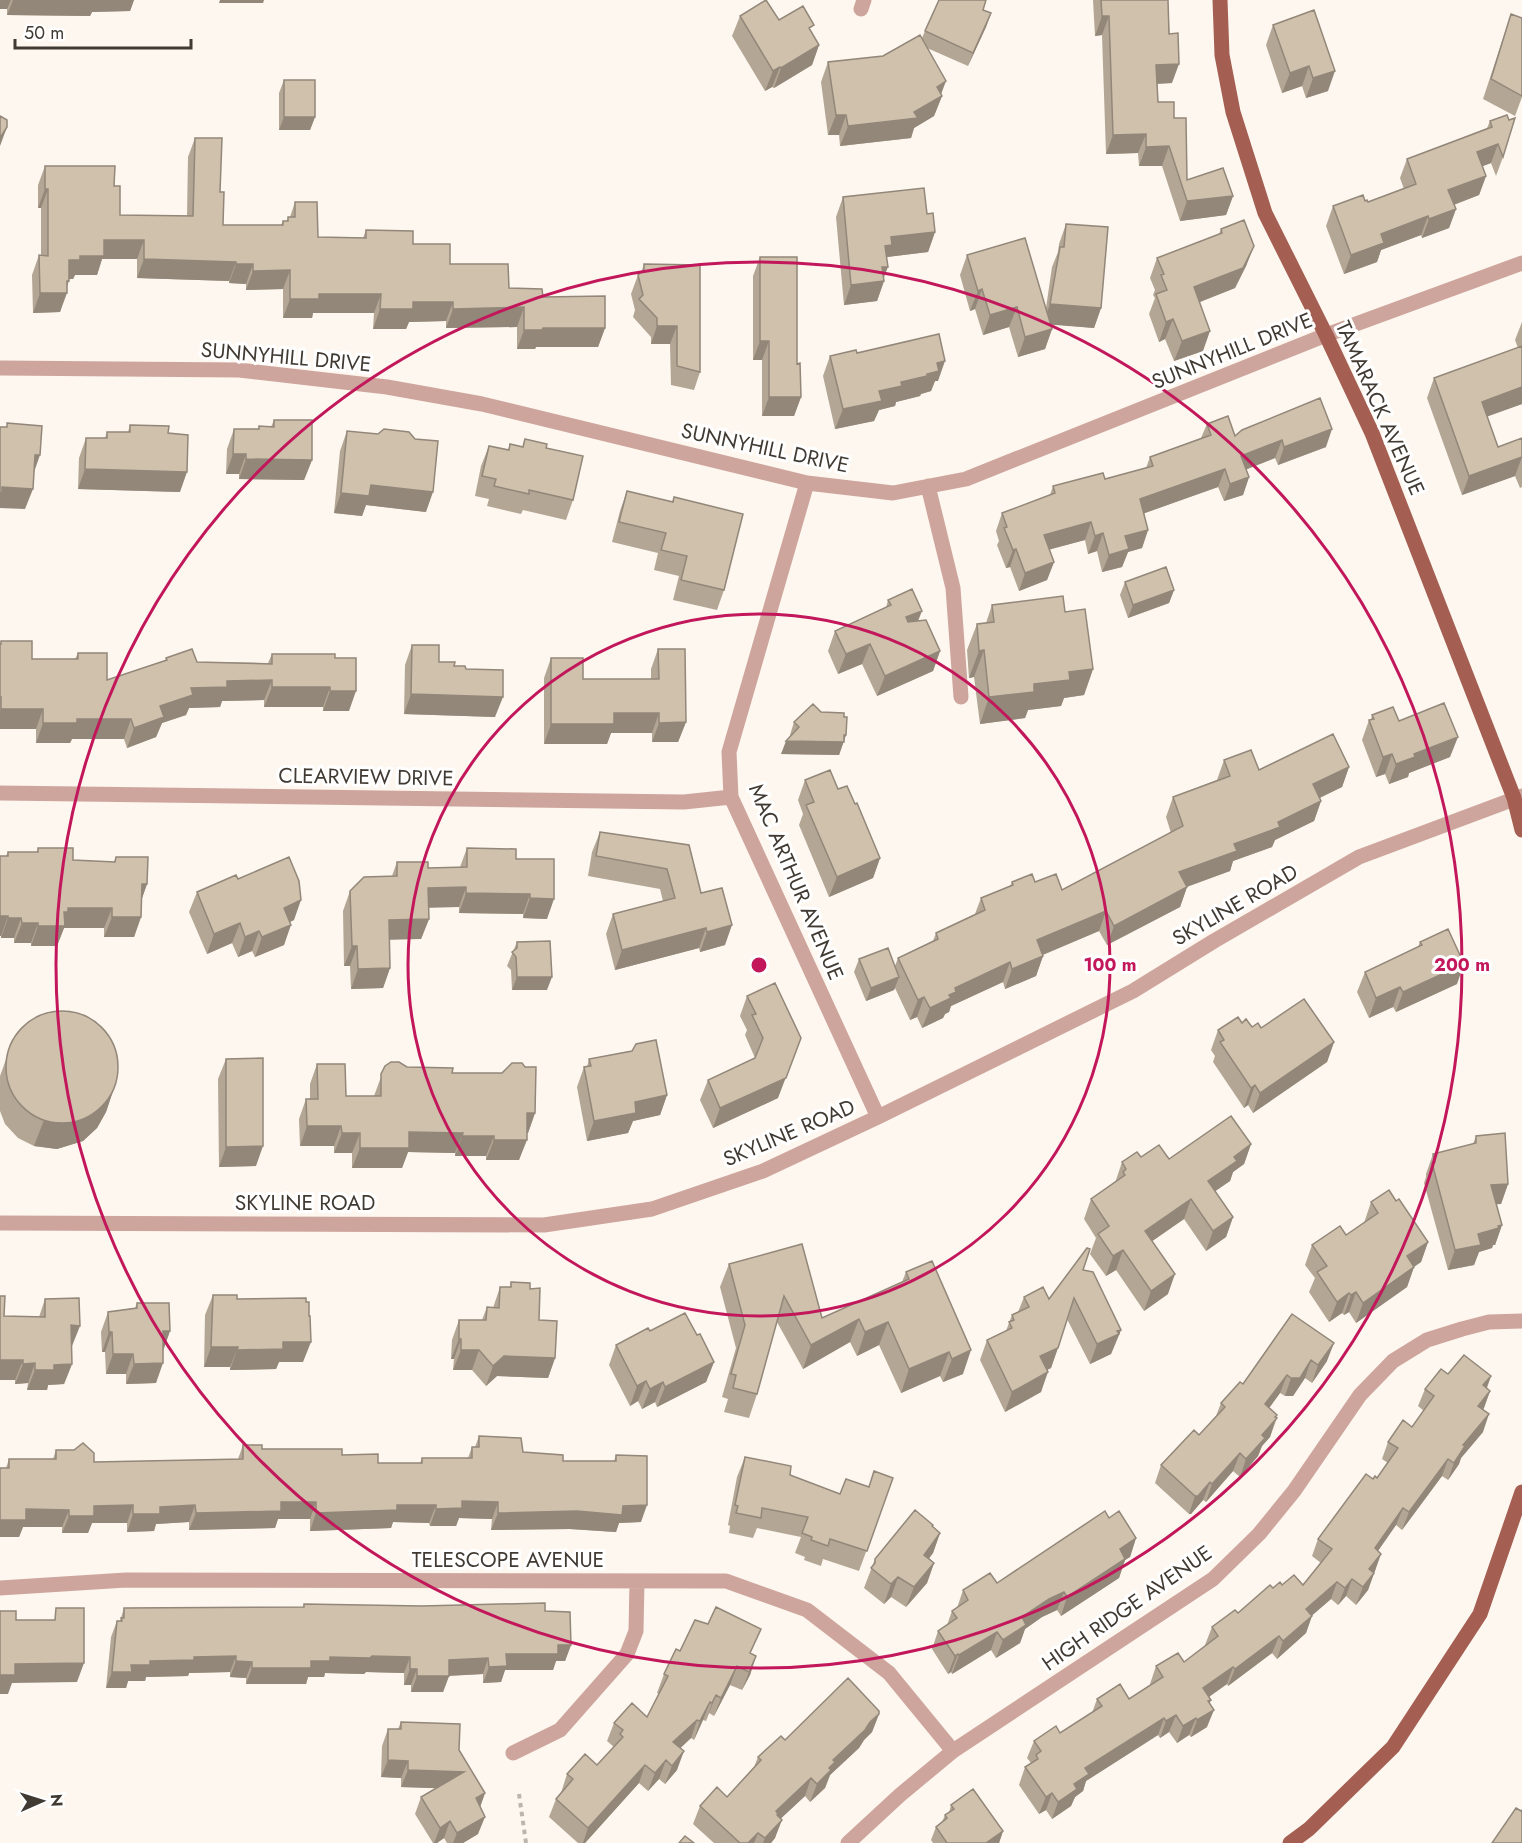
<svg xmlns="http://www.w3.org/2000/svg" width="1522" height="1843" viewBox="0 0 1522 1843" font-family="Jost,sans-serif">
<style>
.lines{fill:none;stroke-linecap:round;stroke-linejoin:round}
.path{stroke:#bbb5ad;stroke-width:4;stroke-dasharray:4.5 4.5;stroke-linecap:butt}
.minor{stroke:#cea59d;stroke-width:15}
.major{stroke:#a45e52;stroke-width:15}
.wall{fill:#b3a695}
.shaded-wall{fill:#928779}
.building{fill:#d0c1ad;stroke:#928779;stroke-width:1.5}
.ring{fill:none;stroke:#c2185b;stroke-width:3}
.labels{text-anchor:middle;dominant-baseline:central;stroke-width:6;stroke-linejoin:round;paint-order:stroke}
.street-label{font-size:21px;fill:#403a32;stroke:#fff}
.centre{fill:#c2185b;stroke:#fff;stroke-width:3}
.ring-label{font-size:18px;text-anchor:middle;font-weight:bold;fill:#c2185b;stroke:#fff;stroke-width:6;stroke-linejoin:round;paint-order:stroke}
</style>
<rect width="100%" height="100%" fill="#fdf7ef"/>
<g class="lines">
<!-- path -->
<path class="path" d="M519,1794L526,1843"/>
<!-- minor -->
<path class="minor" d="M861,9L864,0
M0,368L239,370L387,387L482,404L807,483L893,493L966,479L1326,335L1522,263
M807,483L729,752L731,797L878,1117
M928,486L953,588L961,697
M0,793L684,802L731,797
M0,1223L544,1225L652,1209L763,1171L878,1117L1133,991L1214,941L1359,857L1522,796
M0,1588L126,1580L726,1581L807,1610L889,1673L953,1751
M513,1753L560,1730L627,1654L636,1631L637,1581
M848,1843L900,1795L953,1751L1213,1579L1259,1534L1294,1491L1360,1395L1393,1361L1427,1340L1462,1329L1489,1322L1522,1321"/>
<!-- major -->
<path class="major" d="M1220,0L1222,55L1233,112L1265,213L1326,335L1372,433L1514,798L1522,830
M1290,1843L1309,1829L1393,1747L1480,1614L1522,1492"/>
</g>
<!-- wall -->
<path class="wall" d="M0,0H134L130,11L92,12L90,16L7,15V9Z
M1093,0H1168L1172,83L1157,84L1158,102L1174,118L1187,180L1233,196L1226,215L1180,221L1162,166H1139L1138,153L1106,154L1102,35L1095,36Z
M983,10L991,13L986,27L968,66L927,48L942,96L934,116L914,128L911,138L840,146L839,135H828L821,82L828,62L883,56L922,38L925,31Z
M1314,10L1328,91L1306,98L1302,86L1282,93L1266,45L1273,25Z
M1511,14L1522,18V97L1515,116L1483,99Z
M740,16L779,20L819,45L812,65L774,88L772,87L765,91L732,36Z
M284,80L315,117L310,130H279V93Z
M1490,121L1503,157L1496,176L1491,163L1482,166L1486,176L1479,195L1454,205L1456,209L1449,228L1422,238L1421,235L1381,250L1377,262L1344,274L1326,226L1333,206L1365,201L1368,202L1404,189L1400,178L1407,159L1487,128Z
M195,138L220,192L223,225H281L283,221H287L288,217H290L295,202L318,237L363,238L366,230L413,244L450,264L509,288L543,297L605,328L598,347H536L535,349H517V327L446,328V321L409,322L406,329H373L374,313H313L312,318H283V289L246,290V284L229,283V281L137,278V259H102L97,275H75L73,279H69L60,312L33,313L32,275L39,255L41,256V208H38V185L45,166L114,186L120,215L187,216L188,157Z
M843,197L927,214L935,232L928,252L887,257L884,278V281L877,301L844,305L836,217Z
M1066,224L1101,308L1094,328L1051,324L1052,329L1045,349L1018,357L1009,327L983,335L975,309L970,311L960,275L967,255L1046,308L1052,267L1058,252L1059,244Z
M1221,229L1254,246L1246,266L1235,288L1200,302L1203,351L1174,361L1165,339L1159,342L1149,314L1155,298L1153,295L1155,290L1150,278L1157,258L1219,234Z
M760,257L797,364L801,397L794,416H762V360H753V276Z
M644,264L700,372L694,390L671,385L670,344H651V337L633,317L635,310L631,294L638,275L641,273Z
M1522,322V404L1487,416L1498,447L1522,438V487L1520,488L1515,476L1462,495L1427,398L1434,378L1518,348L1515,340Z
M857,353L938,381H935L931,391L921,394L920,396L896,402L895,406L879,410L874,421L835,429L823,376L830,356Z
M274,420L312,460L304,480L239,479V474H226L227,449L234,429H258L259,426L271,427Z
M1207,424L1235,436L1242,430L1326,447L1278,465L1275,458L1246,469L1249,477L1243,495L1224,501L1218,487L1144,513L1148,530L1142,548L1128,552L1122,567L1102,572L1097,551L1088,554L1085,540L1049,549L1054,562L1047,580L1019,591L1010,567L1006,568L997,545L999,541L996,531L1002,513L1050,495L1053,486L1105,479L1146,468L1150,457L1201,438Z
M130,425L168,433L180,492L78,489L79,458L86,438H105L107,432H128Z
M347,431L426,512L366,505L362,516L334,513L340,451Z
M525,439L546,448L573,500L566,520L523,510L521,514L487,506L489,499L475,496L481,466L489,446L508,450L510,444L523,447Z
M627,491L672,502L674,497L724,590L717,610L673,600L679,576L654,570L658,553L612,542L620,511Z
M1125,582L1174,590L1169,603L1128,618L1120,595Z
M888,600L918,621L940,651L933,671L877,696L862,664L838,674L828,651L835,631L886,608Z
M992,605L1065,612L1093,669L1084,695L1064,698L1061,706L1028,710L1025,718L980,724L974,677L969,678L967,650L977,624L986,623Z
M1,641L32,659H75L78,653L107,680L165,661L166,658L197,662L268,663L272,654L335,658L349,711H323V707H264V700L222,701L220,707L189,708L186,715L162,723L156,737L127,748L124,739H72L70,743H36V729H0V644Z
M412,645L439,662L466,669L495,717L404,714L405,665Z
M658,649L686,722L678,742H652V733H611L607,744H544V678L551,658L583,679H651V669Z
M821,712L844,717L846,735L839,755L781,754L790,736V735L794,722Z
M1372,715L1399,721L1450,757L1409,773L1408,777L1389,784L1385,774L1376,777L1362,740L1369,720H1371Z
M1224,760L1259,770L1349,767L1342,787L1320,798L1321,801L1314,821L1275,840L1272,847L1233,861L1230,871L1187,887L1180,907L1107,945L1099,931L1043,955V956L1036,976L1005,989L1003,982L951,1006L949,1012L945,1014L943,1018L922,1028L917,1017L910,1020L895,988L894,990L866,1001L854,972L859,959L895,966L898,958L933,941L936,933L975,914L981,898L1010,886L1012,882H1035L1062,890L1171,833L1166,817L1173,797L1217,780Z
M805,780L838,789L855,804L880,858L873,878L829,897L799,825L803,814L798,800Z
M600,832L689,845L701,893L725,945L700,952L699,948L615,970L606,934L613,914L663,901L660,889L588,876L592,852Z
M38,848L73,860L114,862L116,857L147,884L141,901V917L134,937H104V928H64L57,946H31V943H14V938H1V936H0V856H6L8,852H37Z
M467,848L516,859L547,919L523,918V914L459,913V907H428L429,919L421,939H390V968L383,988L351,989L350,966H344L343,911L350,891L392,876L397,862L428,868L460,867Z
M238,879L294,920L290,922L284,945L255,957L252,951L238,957L232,943L207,954L189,912L197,892Z
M517,942L547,990H512L511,970L507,966Z
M1420,942L1457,984L1396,1012L1393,1007L1369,1018L1357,992L1365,972L1418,947Z
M775,983L778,1098L713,1128L700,1100L708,1080L755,1058L745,1035L747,1030L740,1016L747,996Z
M1242,1023L1252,1027L1334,1042L1327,1062L1253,1113L1248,1105L1244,1108L1213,1062L1215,1056L1211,1050L1218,1030Z
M13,1040L115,1085L106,1112L97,1128L83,1141L57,1149L34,1146L18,1138L5,1124L0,1111V1076Z
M632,1051L667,1095L660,1115L633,1121L628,1133L587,1141L577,1087L584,1067H587L589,1059Z
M226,1059L256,1166L219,1167L218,1079Z
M317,1064L346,1096H374L385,1066L407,1067L452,1073L535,1113L528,1133H527L519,1160H486V1156H455V1153L408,1152L402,1168H352V1153H334V1146H300L299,1119L306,1099H310V1084Z
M1476,1136L1508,1184L1501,1204H1496L1502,1225L1495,1245H1493L1492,1248L1479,1252L1474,1265L1448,1270L1424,1183L1426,1177V1174L1433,1154L1473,1144Z
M1251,1144L1244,1164L1233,1172L1230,1181L1215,1191L1233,1217L1226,1237L1206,1251L1184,1219L1152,1241L1168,1294L1144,1311L1116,1270L1106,1276L1090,1254L1096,1238L1084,1219L1091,1199L1115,1183L1122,1162L1141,1157L1169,1159Z
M1396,1201L1428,1242L1421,1262L1414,1267L1407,1287L1356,1323L1349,1312L1344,1315L1342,1313L1329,1322L1309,1292L1315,1278L1305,1265L1312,1245L1346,1235L1364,1223L1371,1202Z
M729,1264L822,1318L902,1282L906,1272L963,1374L943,1382L940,1376L901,1393L879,1345L857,1356L850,1342L803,1369L777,1322L757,1394L749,1418L724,1412L728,1399L722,1397L736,1348L720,1287Z
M1083,1270L1121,1330L1111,1354L1090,1364L1067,1319L1051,1368L1047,1370L1041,1392L1005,1412L980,1360L987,1340L1006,1331L1012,1315L1018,1312L1024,1297L1049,1299Z
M511,1282L530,1289L539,1320L555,1358L548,1378L497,1376L486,1386L472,1370H453L454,1359H451L452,1340L459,1320H482L487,1307L493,1308L500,1287H510Z
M213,1295L237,1299L303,1362H279L276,1369L230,1370V1367H204L205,1315Z
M0,1296L4,1316L39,1317L45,1299L72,1346V1364L64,1384L48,1385L47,1390H27L28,1383L15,1384V1380H0Z
M137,1303L170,1331L163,1350L156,1383L126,1384V1374H106L105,1352H102L101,1332L108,1312L135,1308Z
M1292,1314L1327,1361L1312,1383L1305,1378L1293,1396H1285L1280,1393L1269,1408L1277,1418L1270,1437L1262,1446L1258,1456L1240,1477L1233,1471L1206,1502L1203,1500L1191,1514H1189L1155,1483L1161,1465L1199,1435L1216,1416L1221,1403L1243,1384Z
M650,1331L697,1335L714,1362L706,1382L657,1407L655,1402L642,1409L638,1401L630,1406L609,1365L616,1345Z
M1448,1374L1491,1376L1487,1388L1490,1391L1483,1410V1432L1461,1458L1459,1464L1448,1480L1442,1476L1402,1530L1396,1525L1378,1551L1375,1571L1368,1590L1356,1605L1346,1596L1338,1605L1331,1599L1312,1615L1306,1633L1277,1659L1272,1653L1228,1686L1227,1684L1209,1697L1211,1700L1209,1703L1207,1727L1191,1737L1189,1735L1177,1743L1169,1732L1160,1738L1158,1735L1086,1781L1083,1791L1075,1797L1071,1806L1052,1819L1046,1810L1039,1814L1019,1785L1025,1767L1031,1763L1027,1758L1034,1741L1060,1733L1092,1713L1097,1699H1129L1151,1685L1150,1684L1156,1666L1184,1662L1206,1646L1205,1645L1212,1627L1238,1613L1273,1588L1282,1585H1303L1321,1563L1312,1556L1318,1539L1373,1479L1377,1478L1388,1463L1382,1459L1388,1442L1412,1427L1424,1411L1418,1406L1425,1389Z
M479,1436L523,1452L563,1461H614L616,1455L641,1522L619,1523L616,1532L570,1529L491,1530L492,1519L459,1518L456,1526H430L429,1523L393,1522L391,1528L310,1531V1519H278L275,1528L189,1530V1522L156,1524L154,1531L127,1532V1523H92L88,1533H62V1527H23L19,1537H0V1468H6L9,1459H53L56,1450L94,1462L238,1459L243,1445L262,1449L342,1455L378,1463H420L422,1458H468L472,1447H475Z
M745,1457L790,1475L840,1494L868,1486L893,1478L859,1571L823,1559L821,1566L804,1560L805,1557L795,1553L801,1537L757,1528L753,1538L729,1533L730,1526L728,1525L737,1477Z
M1109,1518L1136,1538L1130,1557L1125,1560L1119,1578L1061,1616L1057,1610L1042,1617L1025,1629L1020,1643L996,1658L991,1650L952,1674L951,1672L948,1674L932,1649L938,1631L947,1625L952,1611L957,1608L963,1590L997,1583Z
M933,1525V1527L940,1533L933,1553L929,1558L934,1563L927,1583L906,1607L891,1597L884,1604L864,1588L875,1559Z
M304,1604L545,1611L571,1645L565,1661H556L553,1670H505L501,1682L483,1683V1674L449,1676L443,1692H411V1685H404V1673L366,1672L364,1674L325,1673L324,1677H308L306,1684H246V1678L230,1677V1672L189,1673L188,1676L146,1677L145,1681H128L126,1688H106L111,1637L117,1621H120L124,1608L303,1607Z
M680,1651L751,1654L756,1656L750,1675L742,1690L730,1685L714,1716L709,1713L706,1721L703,1720L694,1740L691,1738L680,1748L677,1770L665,1784L659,1779L648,1791L639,1783L585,1843H578L549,1817L556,1799L561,1793L567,1774L597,1765L614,1747L607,1741L614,1723L647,1717L659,1694L657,1693L664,1674Z
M879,1714L872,1732L864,1740L859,1748L830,1775L825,1788L810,1802L805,1796L780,1819L775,1838L771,1843H714L693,1824L700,1806L727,1797L754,1767L758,1757L785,1740Z
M401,1722L459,1750L485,1793L480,1807L478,1834L463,1843H447L444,1838L437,1843H433L415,1814L421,1797L436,1788L401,1787V1778L381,1777L382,1746L388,1729H398Z
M951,1805L1003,1831L999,1843H933L931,1840L936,1827L942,1822L945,1815L949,1813Z"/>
<!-- shaded-wall -->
<path class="shaded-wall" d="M0,0H11L7,9H0Z
M13,0H134L130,11L92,12L90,16L7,15Z
M220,0H306H264L263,3H219Z
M991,13L986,27L968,66L973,53Z
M1102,16H1109L1102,35L1095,36Z
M819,45L812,65L774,88L781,68Z
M1179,64L1172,83L1149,84L1156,65Z
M1309,66L1302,86L1282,93L1290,73Z
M780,67L772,87L765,91L773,71Z
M1335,71L1328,91L1306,98L1313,78Z
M946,81L940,97L942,96L934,116L914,128L911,138L840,146L848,126L914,112L937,87Z
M836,115H846L839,135H828Z
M284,117H315L310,130H279Z
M7,127L0,146V138Z
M1146,134L1138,153L1106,154L1113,135Z
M1498,144L1491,163L1470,171L1477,152Z
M1169,146L1162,166H1139L1146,147Z
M1486,176L1479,195L1442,209L1448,190Z
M45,189H48L41,208H38Z
M1233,196L1226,215L1180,221L1187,201Z
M1456,209L1449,228L1422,238L1429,219Z
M1428,216L1421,235L1381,250L1377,262L1344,274L1351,255L1381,234Z
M935,232L928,252L887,257L884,265L885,246L891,237Z
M104,240H144L137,259H102L97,275H75L73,279H62L69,260L80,256Z
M1254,246L1246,266L1235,288L1187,307L1194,287Z
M144,259L236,262L229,281L137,278Z
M236,264H253L246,284L229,283Z
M882,267H888L882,282L884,281L877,301L844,305L851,285Z
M290,270L283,289L246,290L253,271Z
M67,281H69L64,293H67L60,312L33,313L40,293Z
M982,289L975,309L970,311L978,291Z
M319,294H381L374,313H313L312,318H283L290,299Z
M413,302H453L446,321L409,322L406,329H373L380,309Z
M1050,304L1101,308L1094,328L1043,324Z
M524,307L517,327L446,328L453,309Z
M1017,307L1009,327L983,335L990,315Z
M1173,319L1165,339L1159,342L1166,322Z
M657,326H677L670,344H651Z
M543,328H605L598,347H536L535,349H517L524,330Z
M1052,329L1045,349L1018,357L1025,337Z
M1210,331L1203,351L1174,361L1182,341Z
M760,341H769L762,360H753Z
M945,361L938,381H935L931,391L921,394L920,396L896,402L895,406L879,410L874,421L835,429L843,409L879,391L901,382L927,374L937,363Z
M1522,387V404L1475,421L1482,402Z
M769,397H801L794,416H762Z
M1332,429L1326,447L1278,465L1284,447Z
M1282,440L1275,458L1235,474L1241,456Z
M233,454H246L239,474H226Z
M35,455H40L33,475Z
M1522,457L1515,476L1462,495L1469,476Z
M246,459L312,460L304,480L239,479Z
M85,469L187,472L180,492L78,489Z
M1225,469L1218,487L1134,517L1140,499Z
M1249,477L1243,495L1224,501L1230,484Z
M371,485L433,492L426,512L366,505L362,516L334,513L341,493Z
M2,487L33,489L25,509L0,508V493Z
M1091,522L1085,540L1037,553L1044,535Z
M1148,530L1142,548L1128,552L1122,567L1102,572L1109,555L1125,536Z
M1103,533L1097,551L1088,554L1095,536Z
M1016,549L1010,567L1006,568L1013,550Z
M1054,562L1047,580L1019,591L1025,573Z
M1174,590L1169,603L1128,618L1133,605Z
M922,611L914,631L899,637L906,617Z
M870,644L862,664L838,674L846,654Z
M984,650L974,677L969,678L979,651Z
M940,651L933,671L877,696L885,676Z
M1093,669L1084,695L1064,698L1061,706L1028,710L1025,718L980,724L989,697L1034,684L1069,672Z
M272,680L264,700L222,701L220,707L189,708L186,715L162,723L156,737L127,748L134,728L160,706L191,688L227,681Z
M272,687H330L323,707H264Z
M330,691H356L349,711H323Z
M411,694L503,697L495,717L404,714Z
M1,709H43L36,729H0V711Z
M614,713H659L652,733H611L607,744H544L551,724Z
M77,719H131L124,739H72L70,743H36L43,723Z
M686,722L678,742H652L659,723Z
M844,735H846L839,755L781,754L786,741Z
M1458,737L1450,757L1409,773L1408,777L1389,784L1396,764L1414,754Z
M1392,754L1385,774L1376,777L1383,757Z
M1349,767L1342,787L1306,804L1313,784Z
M1321,801L1314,821L1275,840L1272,847L1233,861L1230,871L1172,892L1179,872L1234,844Z
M880,858L873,878L829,897L837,877Z
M142,884H147L140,904Z
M466,887L459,907L421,908L428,888Z
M1187,887L1180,907L1107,945L1114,926Z
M466,893L530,894L523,914L459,913Z
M530,898L554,899L547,919L523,918Z
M301,900L294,920L276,928L284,908Z
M68,908H112L104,928H64L57,946H31L38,926L64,912Z
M1106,911L1099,931L1030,960L1037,940Z
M0,916H8L1,936H0Z
M112,917H141L134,937H104Z
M8,918H21L14,938H1Z
M429,919L421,939L382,940L389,920Z
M22,923H38L31,943H14Z
M240,923L232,943L207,954L214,934Z
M291,925L284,945L255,957L262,937Z
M732,925L725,945L700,952L707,932Z
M706,928L699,948L615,970L622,950Z
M259,931L252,951L238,957L245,937Z
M352,946H357L350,966H344Z
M1043,956L1036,976L1005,989L1012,969Z
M1010,962L1003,982L951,1006L949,1012L945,1014L943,1018L922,1028L930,1008L949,995L955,988Z
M1464,964L1457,984L1396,1012L1403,992Z
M390,968L383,988L351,989L358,969Z
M517,977H552L547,990H512Z
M899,977L894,990L866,1001L871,988Z
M1400,987L1393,1007L1369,1018L1376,998Z
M924,997L917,1017L910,1020L918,1000Z
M801,1038L778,1098L713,1128L720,1108Z
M1334,1042L1327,1062L1253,1113L1260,1093Z
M115,1085L106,1112L97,1128L83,1141L57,1149L34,1146L44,1120Z
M1255,1085L1248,1105L1244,1108L1251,1088Z
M667,1095L660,1115L633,1121L628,1133L587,1141L594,1121L635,1102Z
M527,1113H535L528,1133H519Z
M307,1126H341L334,1146H300Z
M409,1132L463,1133L455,1153L408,1152L402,1168H352L360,1148Z
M342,1133H360L352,1153H334Z
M462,1136H494L486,1156H455Z
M494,1140H527L519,1160H486Z
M1251,1144L1244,1164L1233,1172L1230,1181L1201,1201L1208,1181L1234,1157Z
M263,1146L256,1166L219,1167L226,1147Z
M1508,1184L1501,1204L1484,1205L1491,1185Z
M1191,1199L1184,1219L1138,1251L1145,1231Z
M1233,1217L1226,1237L1206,1251L1213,1231Z
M1502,1225L1495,1245H1493L1492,1248L1479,1252L1474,1265L1448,1270L1455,1250L1478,1234Z
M1428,1242L1421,1262L1400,1276L1407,1256Z
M1123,1250L1116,1270L1106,1276L1113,1256Z
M1414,1267L1407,1287L1356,1323L1363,1303Z
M1175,1274L1168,1294L1144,1311L1151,1291Z
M1356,1292L1349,1312L1344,1315L1351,1295Z
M1349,1293L1342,1313L1329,1322L1337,1302Z
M859,1319L850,1342L803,1369L811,1345Z
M888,1322L879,1345L857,1356L865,1332Z
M71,1325L80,1326L72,1346L64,1345Z
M1121,1330L1111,1354L1090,1364L1097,1344Z
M163,1331H170L163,1351Z
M109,1332H112L105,1352H102Z
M459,1339H461L454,1359H451Z
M283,1342H311L303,1362H279L276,1369L230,1370L237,1350Z
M1334,1343L1327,1361L1312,1383L1318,1365Z
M211,1347H238L230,1367H204Z
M1058,1348L1051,1368L1033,1376L1040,1356Z
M461,1350H479L472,1370H453Z
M971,1350L963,1374L943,1382L952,1359Z
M949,1352L940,1376L901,1393L909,1369Z
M113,1354H133L126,1374H106Z
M504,1356L555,1358L548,1378L497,1376L486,1386L493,1366Z
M0,1360H23L15,1380H0Z
M1311,1360L1305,1378L1293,1396H1285L1291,1378Z
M714,1362L706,1382L657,1407L665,1387Z
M35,1363L28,1383L15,1384L23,1364Z
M163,1363L156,1383L126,1384L134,1364Z
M72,1364L64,1384L48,1385L47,1390H27L35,1370L54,1365Z
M1048,1372L1041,1392L1005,1412L1012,1392Z
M1287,1375L1280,1393L1259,1422L1265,1404Z
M1491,1376L1484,1394L1483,1385Z
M646,1381L638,1401L630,1406L637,1386Z
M663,1382L655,1402L642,1409L650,1389Z
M1490,1391L1484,1408L1472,1423L1478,1406Z
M1489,1414L1483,1432L1461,1458L1459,1464L1448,1480L1454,1463L1463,1445Z
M1277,1415L1270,1437L1262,1446L1258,1456L1240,1477L1246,1459L1262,1435Z
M1240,1453L1233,1471L1206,1502L1212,1484Z
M1448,1459L1442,1476L1402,1530L1409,1512Z
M1210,1482L1203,1500L1191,1514H1189L1195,1496Z
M462,1501L498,1502L492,1519L459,1518L456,1526H430L436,1509Z
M281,1502H316L310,1519H278L275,1528L189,1530L196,1513Z
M133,1505L127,1523H92L88,1533H62L69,1516L94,1506Z
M195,1505L189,1522L156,1524L154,1531L127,1532L133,1514L160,1507Z
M397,1505H436L429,1523L393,1522L391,1528L310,1531L316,1513Z
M647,1505L641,1522L619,1523L616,1532L570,1529L491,1530L498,1513Z
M1403,1508L1396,1525L1368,1565L1375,1548Z
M26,1509L69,1510L62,1527H23L19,1537H0V1520Z
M940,1533L933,1553L917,1575L924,1555Z
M1136,1538L1130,1557L1125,1560L1119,1578L1061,1616L1067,1597L1120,1549Z
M1381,1554L1375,1571L1363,1586L1369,1569Z
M934,1563L927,1583L906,1607L914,1587Z
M1374,1573L1368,1590L1356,1605L1363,1587Z
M898,1577L891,1597L884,1604L891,1584Z
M1352,1579L1346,1596L1338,1605L1345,1588Z
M1337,1582L1331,1599L1300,1626L1306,1609Z
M1064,1592L1057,1610L1042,1617L1025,1629L1020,1643L996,1658L1003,1640L1022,1617L1049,1599Z
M1312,1616L1306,1633L1277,1659L1283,1641Z
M997,1632L991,1650L952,1674L959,1655Z
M1279,1636L1272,1653L1228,1686L1235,1669Z
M558,1645H571L565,1661H556L553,1670H505L501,1682L483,1683L489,1667L506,1654Z
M958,1654L951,1672L948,1674L955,1656Z
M236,1656L230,1672L189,1673L188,1676L146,1677L145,1681H128L126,1688H106L112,1672L131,1665L150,1661L194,1657Z
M372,1656L410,1657L404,1673L366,1672L364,1674L325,1673L324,1677H308L306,1684H246L252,1668L311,1661L330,1657Z
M756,1656L750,1675L742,1690L749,1672Z
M488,1658L483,1674L443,1676L449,1660Z
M236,1661L252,1662L246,1678L230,1677Z
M84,1663L77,1682L12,1683L8,1694H0V1675L15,1664Z
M737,1666L730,1685L714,1716L721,1698Z
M1233,1667L1227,1684L1197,1705L1203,1688Z
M410,1669H417L411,1685H404Z
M417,1676H449L443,1692H411Z
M716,1695L709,1713L706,1721L712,1703Z
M1211,1700L1205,1715L1214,1710L1207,1727L1191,1737L1197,1720L1208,1701Z
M710,1702L703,1720L694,1740L700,1721Z
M879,1714L872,1732L864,1740L859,1748L830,1775L825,1788L810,1802L817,1784L833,1760Z
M1176,1715L1169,1732L1160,1738L1166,1721Z
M1164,1718L1158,1735L1086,1781L1083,1791L1075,1797L1071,1806L1052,1819L1058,1802L1074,1784L1085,1768Z
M1196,1718L1189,1735L1177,1743L1183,1726Z
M697,1720L691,1738L667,1761L673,1742Z
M684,1751L677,1770L665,1784L672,1766Z
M388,1760L408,1761L401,1778L381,1777Z
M666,1760L659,1779L648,1791L655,1773Z
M645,1765L639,1783L585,1843H583L588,1828Z
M408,1770L464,1772L458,1789L401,1787Z
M811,1778L805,1796L775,1824L782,1820L775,1838L771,1843H763L776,1811Z
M485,1793L479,1810L476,1798Z
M1052,1793L1046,1810L1039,1814L1046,1797Z
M485,1817L478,1834L463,1843H453L457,1833Z
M450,1821L444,1838L437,1843H434L440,1828Z
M1003,1831L999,1843H986Z
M758,1833L754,1843H748Z"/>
<!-- building -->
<path class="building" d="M766,0L779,20L803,6L814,25L809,28L819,45L781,68L780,67L773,71L740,16Z
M939,0H986L983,10L991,13L973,53L925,31Z
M1101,0H1168L1169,34L1178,33L1179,64L1156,65L1158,102H1174V118H1186L1187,180L1223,168L1233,196L1187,201L1169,146L1146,147V134L1113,135L1109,16H1102Z
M1314,10L1335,71L1313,78L1309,66L1290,73L1273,25Z
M1511,14L1522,18V96L1491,79Z
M920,35L946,81L937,87L942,96L914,112L918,118L848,126L846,115H836L828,62L883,56Z
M284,80H315V117H284Z
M1507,115L1509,120L1515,118L1503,157L1498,144L1477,152L1486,176L1448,190L1456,209L1429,219L1428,216L1381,234L1384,243L1351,255L1333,206L1363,195L1365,201L1367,200L1368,202L1416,184L1407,159L1492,127L1490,121Z
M0,116L7,120V127L0,138Z
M195,138H222L220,192H224L223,225H283V221H288V217H295V202H317L318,237L366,238V230L413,231V244H450V264H508L509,288L542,289L543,297L605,296V328H543L542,330H524V307L453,309V302H413V309H380L381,294H319V299H290V270L253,271V264H236V262L144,259V240H104V256H80V260H69V281H67V293H40L39,255L48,256V189H45V166H115L114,186H120V215L193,216Z
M924,188L927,214L933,213L935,232L891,237L892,245L885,246L888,267H882L884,281L851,285L843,197Z
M1244,220L1254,246L1243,268L1194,287L1210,331L1182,341L1173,319L1166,322L1156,294L1167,290L1161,275L1164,274L1157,258L1222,233L1221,229Z
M1066,224L1108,227L1101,308L1050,304L1060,247H1064Z
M1025,238L1052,329L1025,337L1017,307L990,315L982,289L978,291L967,255Z
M760,257H797V364L800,363L801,397H769V341H760Z
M644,264L700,265V372L677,366V326H657V318L639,299L643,295L638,275L644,270Z
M939,334L945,361L937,363L939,371L927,374V376L901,382L902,386L879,391L882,401L843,409L830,356L856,350L857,353Z
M1522,346V387L1482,402L1498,447L1522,438V457L1469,476L1434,378Z
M1320,398L1332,429L1284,447L1282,440L1241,456L1249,477L1230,484L1225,469L1140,499L1148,530L1125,536L1129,549L1109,555L1103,533L1095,536L1091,522L1044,535L1054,562L1025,573L1016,549L1013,550L1004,528L1007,527L1002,513L1055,493L1053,486L1103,473L1105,479L1153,466L1150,457L1211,435L1207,424L1228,416L1235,436L1242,430Z
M274,420H312V460L246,459V454H233L234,429H259V426L274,427Z
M7,423L42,426L40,455H35L33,489L2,487V493H0V427H7Z
M130,425L169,426L168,433L188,435L187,472L85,469L86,438H107V432H130Z
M384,429L409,432L415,439L438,441L433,492L371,485L369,496L341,493L347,431L378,434Z
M525,439L547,444L546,448L583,456L573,500L529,490V494L494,486L496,479L482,476L489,446L509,450L510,444L523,447Z
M627,491L673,502L674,497L743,514L724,590L681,580L687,556L661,550L666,533L619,522Z
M1166,567L1174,590L1133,605L1125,582Z
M912,589L922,611L906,617L908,622L926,620L940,651L885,676L870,644L846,654L835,631L891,605L888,600Z
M1063,596L1065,612L1085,609L1093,669L1069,672L1070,680L1034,684V692L989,697L984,650L979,651L977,624L994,622L992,605Z
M1,641H32V659H78V653H107V680L167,660L166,658L192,649L197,662L272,664V654H335V658H356V691H330V687H272V680L227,681V687L191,688L193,695L160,706L164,717L134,728L131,719H77V723H43V709H1V697H0V644H1Z
M412,645H439V662H455L454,666H465L466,669L503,670V697L411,694Z
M658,649H685L686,722L659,723V713H614V724H551V658H583V679H659Z
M1444,703L1458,737L1414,754L1415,757L1396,764L1392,754L1383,757L1369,720L1374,719L1372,715L1393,707L1399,721Z
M813,704L821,712L844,713V717H847L846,735H844V742L786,741L799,727L794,722Z
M1333,734L1349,767L1313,784L1321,801L1278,822L1280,827L1234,844L1237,851L1179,872L1187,887L1114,926L1106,911L1037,940L1043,956L1012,969L1010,962L955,988L956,992L949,995L951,998L930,1008L924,997L918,1000L898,958L938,939L936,933L985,910L981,898L1013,885L1012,882L1032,874L1035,882L1056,874L1062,890L1183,826L1173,797L1230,776L1224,760L1251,750L1259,770Z
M830,770L838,789L847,786L855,804L857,803L880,858L837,877L806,805L814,802L805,780Z
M600,832L689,845L701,893L722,888L732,925L707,932L706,928L622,950L613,914L675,898L667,869L596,856Z
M38,848H73V860L115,862L116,857H148L147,884H142L141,917H112V908H68V912H64L65,926H38V923H22L21,918H8V916H0V856H8V852H38Z
M467,848L516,849V859H554V899L530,898V894L466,893V887L428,888L429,919L389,920L390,968L358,969L357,946H352L350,891L364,877L397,876V862H428V868L467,867Z
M289,857L299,881L301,900L284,908L291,925L262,937L259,931L245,937L240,923L214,934L197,892L236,875L238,879Z
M1448,929L1464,964L1403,992L1400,987L1376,998L1365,972L1422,945L1420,942Z
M550,941L552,977H517L516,957L512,952L517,948V942Z
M888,948L899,977L871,988L859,959Z
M775,983L801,1038L786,1078L720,1108L708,1080L755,1058L763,1038L752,1015L756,1014L747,996Z
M1304,999L1334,1042L1260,1093L1255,1085L1251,1088L1220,1042L1224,1040L1218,1030L1238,1017L1242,1023L1246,1019L1252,1027L1258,1023L1261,1028Z
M6 1067a56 56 0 1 1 112 0a56 56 0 1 1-112 0Z
M656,1040L667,1095L635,1102L636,1113L594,1121L584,1067L591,1066L589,1059L632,1051L636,1044Z
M263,1058V1146L226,1147V1059Z
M391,1062H399L407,1067L453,1068L452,1073H502L512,1063H522L525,1067H536L535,1113H527V1140H494V1136H462L463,1133L409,1132V1148H360V1133H342L341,1126H307L306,1099H318L317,1064H345L346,1096H381V1074L385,1066Z
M1231,1116L1251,1144L1234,1157L1237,1161L1208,1181L1233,1217L1213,1231L1191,1199L1145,1231L1175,1274L1151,1291L1123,1250L1113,1256L1098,1234L1109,1226L1091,1199L1125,1175L1123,1172L1126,1169L1122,1162L1137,1152L1141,1157L1159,1145L1169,1159Z
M1505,1133L1508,1184L1491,1185L1502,1225L1498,1226L1499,1228L1478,1234L1481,1245L1455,1250L1432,1163L1435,1162L1433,1154L1476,1143V1136Z
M1389,1190L1396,1201L1399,1199L1428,1242L1407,1256L1414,1267L1363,1303L1356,1292L1351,1295L1349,1293L1337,1302L1317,1272L1327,1266L1312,1245L1340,1226L1346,1235L1378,1213L1371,1202Z
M802,1244L822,1318L909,1279L906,1272L932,1261L971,1350L952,1359L949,1352L909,1369L888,1322L865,1332L859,1319L811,1345L784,1296L757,1394L733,1388L736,1375L731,1374L745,1325L729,1264Z
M1087,1248L1090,1249L1083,1270L1093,1272L1121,1330L1117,1331L1119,1334L1097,1344L1074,1298L1058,1348L1040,1356L1048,1372L1012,1392L987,1340L1012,1328L1009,1322L1014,1320L1012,1315L1029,1307L1024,1297L1043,1287L1049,1299Z
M511,1282L530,1283V1289L540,1288L539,1320L557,1321L555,1358L504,1356L493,1366L479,1350H461V1339H459V1320H486L487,1307L499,1308L500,1287H511Z
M213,1295H237V1299L306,1298V1302H309V1316H310L311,1342H283V1349L237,1350L238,1347H211Z
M0,1296H5L4,1316L45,1317V1299L79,1298L80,1326L71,1325L72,1364L54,1365V1370H35V1363L23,1364V1360H0Z
M137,1303H169L170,1331H163V1363L134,1364L133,1354H113L112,1332H109L108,1312L137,1308Z
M685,1313L697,1335L700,1334L714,1362L665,1387L663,1382L650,1389L646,1381L637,1386L616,1345L648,1328L650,1331Z
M1292,1314L1334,1343L1318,1365L1311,1360L1300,1378H1291L1287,1375L1265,1404L1277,1415L1275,1417L1277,1418L1262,1435L1265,1438L1246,1459L1240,1453L1212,1484L1210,1482L1198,1496H1195L1161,1465L1194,1430L1199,1435L1225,1407L1221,1403L1240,1382L1243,1384Z
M1464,1355L1491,1376L1483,1385L1490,1391L1478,1406L1489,1414L1463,1445L1465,1446L1454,1463L1448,1459L1409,1512L1403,1508L1375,1548L1381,1554L1369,1569L1374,1573L1363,1587L1352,1579L1345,1588L1337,1582L1306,1609L1312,1616L1283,1641L1279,1636L1235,1669L1233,1667L1203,1688L1211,1700L1208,1701L1214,1710L1197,1720L1196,1718L1183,1726L1176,1715L1166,1721L1164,1718L1085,1768L1089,1774L1074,1784L1077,1789L1058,1802L1052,1793L1046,1797L1025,1767L1038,1759L1036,1755L1041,1751L1034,1741L1056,1726L1060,1733L1102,1706L1097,1699L1120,1684L1129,1699L1163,1677L1156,1666L1178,1653L1184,1662L1218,1636L1212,1627L1235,1610L1238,1613L1270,1585L1273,1588L1280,1582L1282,1585L1294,1575L1303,1585L1332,1549L1318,1539L1366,1474L1373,1479L1375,1476L1377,1478L1398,1448L1388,1442L1403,1420L1412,1427L1434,1396L1425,1389L1441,1369L1448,1374Z
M479,1436L521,1438L523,1452L563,1455V1461H616V1455L647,1456V1505L623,1506L622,1515L577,1511L498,1513V1502L462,1501V1508L436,1509V1505H397V1510L316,1513V1502H281V1511L196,1513L195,1505L160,1507V1514H133V1505L94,1506V1516H69V1510L26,1509V1520H0V1468H9V1459H56V1450H74L83,1443L94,1453V1462L243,1459V1445H262V1449H342V1455L378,1454V1463H422V1458H472V1447H479Z
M745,1457L791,1466L790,1475L840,1494L846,1479L869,1487L874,1471L893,1478L867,1551L830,1539L828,1546L811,1540L812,1537L802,1533L808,1517L762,1508L761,1518L736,1513L738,1506L735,1505Z
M915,1510L933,1525L932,1526L940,1533L924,1555L934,1563L914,1587L898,1577L891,1584L871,1568L875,1563V1559Z
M1105,1511L1109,1518L1119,1511L1136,1538L1120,1549L1125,1559L1067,1597L1064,1592L1049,1599L1022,1617L1026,1625L1003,1640L997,1632L959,1655L958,1654L955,1656L938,1631L957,1618L952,1611L968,1600L963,1590L990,1573L997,1583Z
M545,1603V1611L570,1612L571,1645H558V1654H506L507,1666L489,1667L488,1658L449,1660V1676H417V1669H410V1657L372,1656L370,1658L330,1657V1661H311V1668H252V1662L236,1661V1656L194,1657V1660L150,1661V1665H131L132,1672H112L117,1621H122L121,1618H124V1608L304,1607V1604L422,1606Z
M716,1607L761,1629L750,1653L756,1656L749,1672L737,1666L721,1698L716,1695L712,1703L710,1702L700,1721L697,1720L673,1742L684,1751L672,1766L666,1760L655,1773L645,1765L588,1828L556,1799L573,1779L567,1774L585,1754L597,1765L623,1737L620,1734L623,1730L614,1723L632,1703L647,1717L668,1676L664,1674L676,1649L680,1651L695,1620L708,1624Z
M56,1608H84V1663L15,1664V1675H0V1611H16V1620H55Z
M848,1678L879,1711V1714L870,1722L865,1730L833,1760L835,1762L829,1768L831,1770L817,1784L811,1778L776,1811L778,1814L777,1815L782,1820L765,1838L758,1833L748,1843H740L700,1806L717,1787L727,1797L761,1760L758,1757L781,1736L785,1740Z
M401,1722L460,1724L459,1750L485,1793L476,1798L485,1817L457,1833L450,1821L440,1828L421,1797L464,1772L408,1770V1761L388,1760V1729H401Z
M973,1789L1003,1831L986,1843H947L936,1827L947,1818L945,1815L954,1809L951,1805Z
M1516,1808L1521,1811L1522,1810V1843H1492Z
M685,1836L694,1843H679Z"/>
<!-- distance rings -->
<g class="ring">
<circle cx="759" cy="965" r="351"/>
<circle cx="759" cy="965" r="703"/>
</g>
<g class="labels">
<!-- street labels -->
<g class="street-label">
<text transform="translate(1232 351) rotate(-22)">SUNNYHILL DRIVE</text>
<text transform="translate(286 357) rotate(5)">SUNNYHILL DRIVE</text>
<text transform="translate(1380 408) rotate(66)">TAMARACK AVENUE</text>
<text transform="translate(765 448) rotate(12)">SUNNYHILL DRIVE</text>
<text transform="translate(366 777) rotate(1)">CLEARVIEW DRIVE</text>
<text transform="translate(796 882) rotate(67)">MAC ARTHUR AVENUE</text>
<text transform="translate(1235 905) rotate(-30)">SKYLINE ROAD</text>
<text transform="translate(789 1133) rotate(-23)">SKYLINE ROAD</text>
<text x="305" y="1203">SKYLINE ROAD</text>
<text x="508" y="1560">TELESCOPE AVENUE</text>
<text transform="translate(1127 1608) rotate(-35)">HIGH RIDGE AVENUE</text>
</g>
</g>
<circle cx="759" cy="965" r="9" class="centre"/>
<g class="ring-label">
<text x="1110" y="971">100 m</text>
<text x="1462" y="971">200 m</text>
</g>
<!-- north arrow -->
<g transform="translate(42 1801) rotate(87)" stroke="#ffffff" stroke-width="4.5" paint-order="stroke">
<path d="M0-4.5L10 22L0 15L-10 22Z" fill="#403a32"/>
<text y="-9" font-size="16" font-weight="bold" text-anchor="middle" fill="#403a32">N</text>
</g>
<!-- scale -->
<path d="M15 39v9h176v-9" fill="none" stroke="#403a32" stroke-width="3"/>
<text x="24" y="39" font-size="18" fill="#403a32" stroke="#ffffff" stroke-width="4.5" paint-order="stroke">50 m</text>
</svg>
